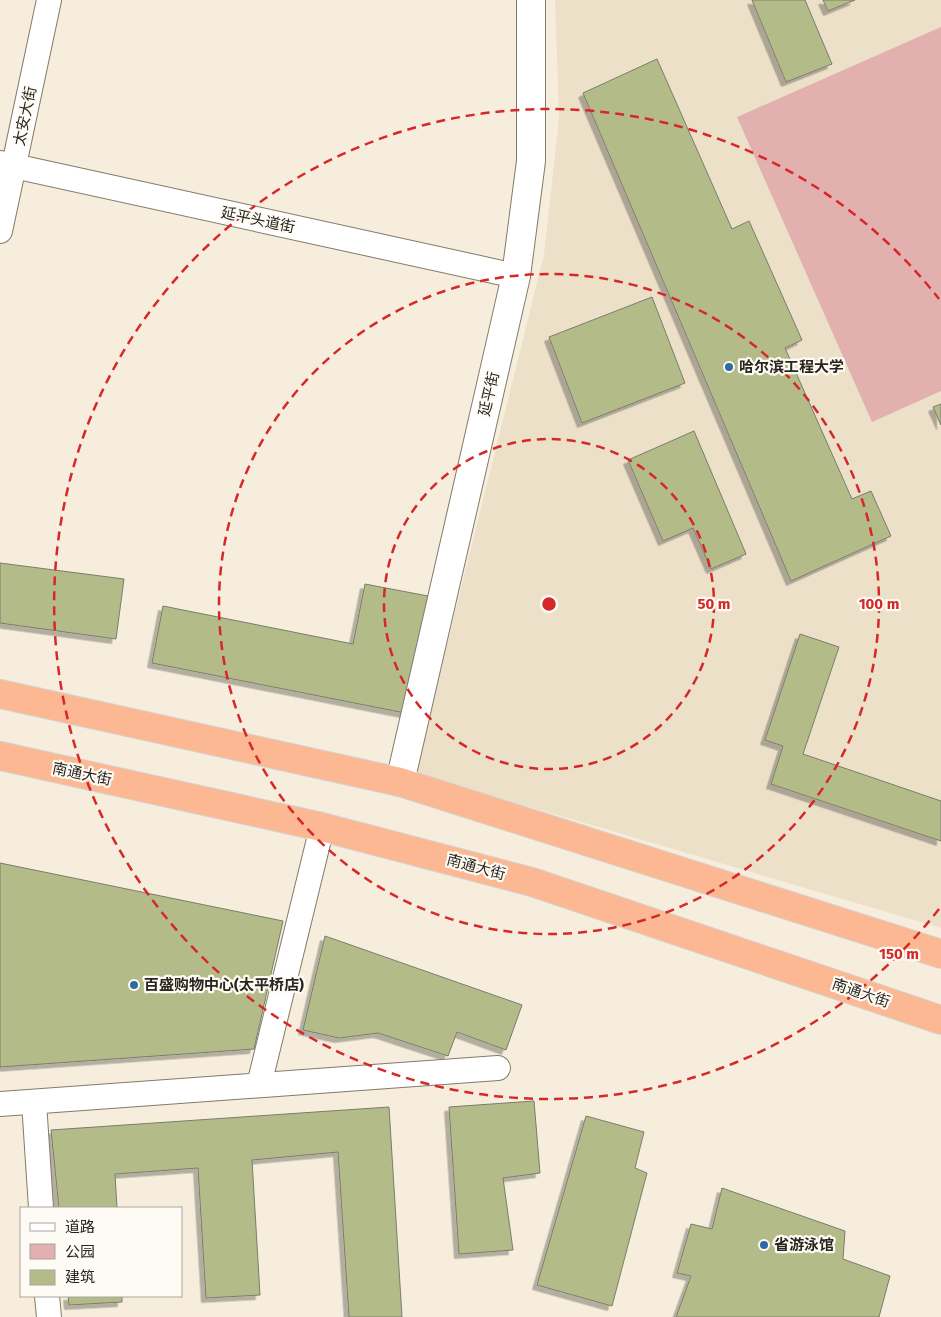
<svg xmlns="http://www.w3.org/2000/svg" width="941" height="1317" viewBox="0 0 941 1317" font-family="'Fira Sans','Noto Sans SC',sans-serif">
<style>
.built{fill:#ece0c9}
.green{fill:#e3b0b0}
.building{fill:#b3bc89;stroke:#797d6c;filter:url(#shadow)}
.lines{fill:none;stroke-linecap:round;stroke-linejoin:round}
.minor-casing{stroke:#827a6b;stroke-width:26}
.tertiary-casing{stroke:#827a6b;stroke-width:30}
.trunk-casing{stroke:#d4d3d2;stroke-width:30}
.minor{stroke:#fff;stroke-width:24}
.tertiary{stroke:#fff;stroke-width:28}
.trunk{stroke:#fbb892;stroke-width:28}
.ring{fill:none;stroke:#d62828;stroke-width:2.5;stroke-dasharray:9 6}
.poi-dot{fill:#2d6ba2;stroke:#fefbf4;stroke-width:2}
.labels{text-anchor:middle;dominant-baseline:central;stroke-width:4.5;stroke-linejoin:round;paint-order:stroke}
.street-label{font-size:15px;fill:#28251f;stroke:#fefbf4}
.poi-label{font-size:15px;font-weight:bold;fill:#28251f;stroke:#fefbf4;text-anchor:start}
.centre{fill:#d62828;stroke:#fefbf4;stroke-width:2.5}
.ring-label{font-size:15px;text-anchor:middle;font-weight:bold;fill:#d62828;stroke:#fefbf4;stroke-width:4.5;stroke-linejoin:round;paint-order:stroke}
</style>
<defs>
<filter id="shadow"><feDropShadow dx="-4.5" dy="4.5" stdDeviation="0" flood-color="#0004"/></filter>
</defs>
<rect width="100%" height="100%" fill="#f6eddc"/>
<!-- built -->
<path class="built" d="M555,0H941V928L415,773L544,255L559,118Z"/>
<!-- green -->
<path class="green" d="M941,27V391L872,422L737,117Z"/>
<!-- building -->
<path class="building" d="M752,0H805L832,64L786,82Z
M823,0H855L828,11Z
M657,59L732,229L749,221L802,340L785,348L852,499L871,491L891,536L791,581L583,93Z
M652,297L685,383L582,423L549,337Z
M941,404V425L933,407Z
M694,431L746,554L711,569L693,528L663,541L628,460Z
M0,563L124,579L116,639L0,623Z
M365,584L428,596L405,713L152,663L163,606L353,644Z
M800,634L839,647L803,754L941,801V841L771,784L783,746L765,740Z
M0,863L283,921L254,1049L0,1067Z
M325,936L522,1005L506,1050L457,1032L448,1056L378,1033L339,1038L303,1030Z
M534,1101L540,1173L503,1178L513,1250L459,1254L449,1107Z
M389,1107L402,1317H349L338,1152L252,1160L260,1295L206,1298L198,1168L115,1174L117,1208H59L51,1130Z
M586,1116L644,1132L635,1168L647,1173L612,1306L537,1285Z
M722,1188L845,1231L843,1259L890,1276L879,1317H676L691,1276L677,1273L691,1224L712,1229Z
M68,1296H122V1302L69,1305Z"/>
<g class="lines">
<defs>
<path id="minor" d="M0,163L516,276
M0,231L49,0
M259,1085L322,827
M34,1102L41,1208
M0,1104L498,1068
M47,1296L49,1317"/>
<path id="tertiary" d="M400,782L516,276L531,161V0"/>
<path id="trunk" d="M0,694L400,782L941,954
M0,756L322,827L532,882L941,1020"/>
</defs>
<!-- minor casing -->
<use href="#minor" class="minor-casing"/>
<!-- tertiary casing -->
<use href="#tertiary" class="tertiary-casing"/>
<!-- trunk casing -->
<use href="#trunk" class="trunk-casing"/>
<!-- minor -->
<use href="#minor" class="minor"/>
<!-- tertiary -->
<use href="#tertiary" class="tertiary"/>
<!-- trunk -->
<use href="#trunk" class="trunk"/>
</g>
<!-- distance rings -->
<g class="ring">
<circle cx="549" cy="604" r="165"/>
<circle cx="549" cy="604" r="330"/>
<path d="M939 909A495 495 0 1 1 939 299"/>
</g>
<!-- markers -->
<g class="poi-dot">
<circle cx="729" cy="367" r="5"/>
<circle cx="134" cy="985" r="5"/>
<circle cx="764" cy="1245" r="5"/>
</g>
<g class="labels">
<!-- street labels -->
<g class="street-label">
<text transform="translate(25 116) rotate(-78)">太安大街</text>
<text transform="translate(258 220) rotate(12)">延平头道街</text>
<text transform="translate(489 394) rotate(-77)">延平街</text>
<text transform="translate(82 774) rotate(12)">南通大街</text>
<text transform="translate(476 867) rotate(15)">南通大街</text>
<text transform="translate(861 993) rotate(19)">南通大街</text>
</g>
<!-- poi labels -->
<g class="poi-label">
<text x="739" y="367">哈尔滨工程大学</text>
<text x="144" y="985">百盛购物中心(太平桥店)</text>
<text x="774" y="1245">省游泳馆</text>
</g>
</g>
<circle cx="549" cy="604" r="8" class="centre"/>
<g class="ring-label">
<text x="714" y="609">50 m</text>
<text x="879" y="609">100 m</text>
<text x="899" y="959">150 m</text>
</g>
<!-- legend -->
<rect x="20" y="1207" width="162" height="90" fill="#fefbf4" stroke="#a8a59f"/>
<rect x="30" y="1223" width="25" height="8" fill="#ffffff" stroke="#a8a59f"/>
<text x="65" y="1232" font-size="15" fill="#28251f">道路</text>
<rect x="30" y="1244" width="25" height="15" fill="#e3b0b0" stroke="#a8a59f"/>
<text x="65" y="1257" font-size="15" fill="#28251f">公园</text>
<rect x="30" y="1270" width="25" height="15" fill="#b3bc89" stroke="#a8a59f"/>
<text x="65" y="1282" font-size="15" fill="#28251f">建筑</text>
</svg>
